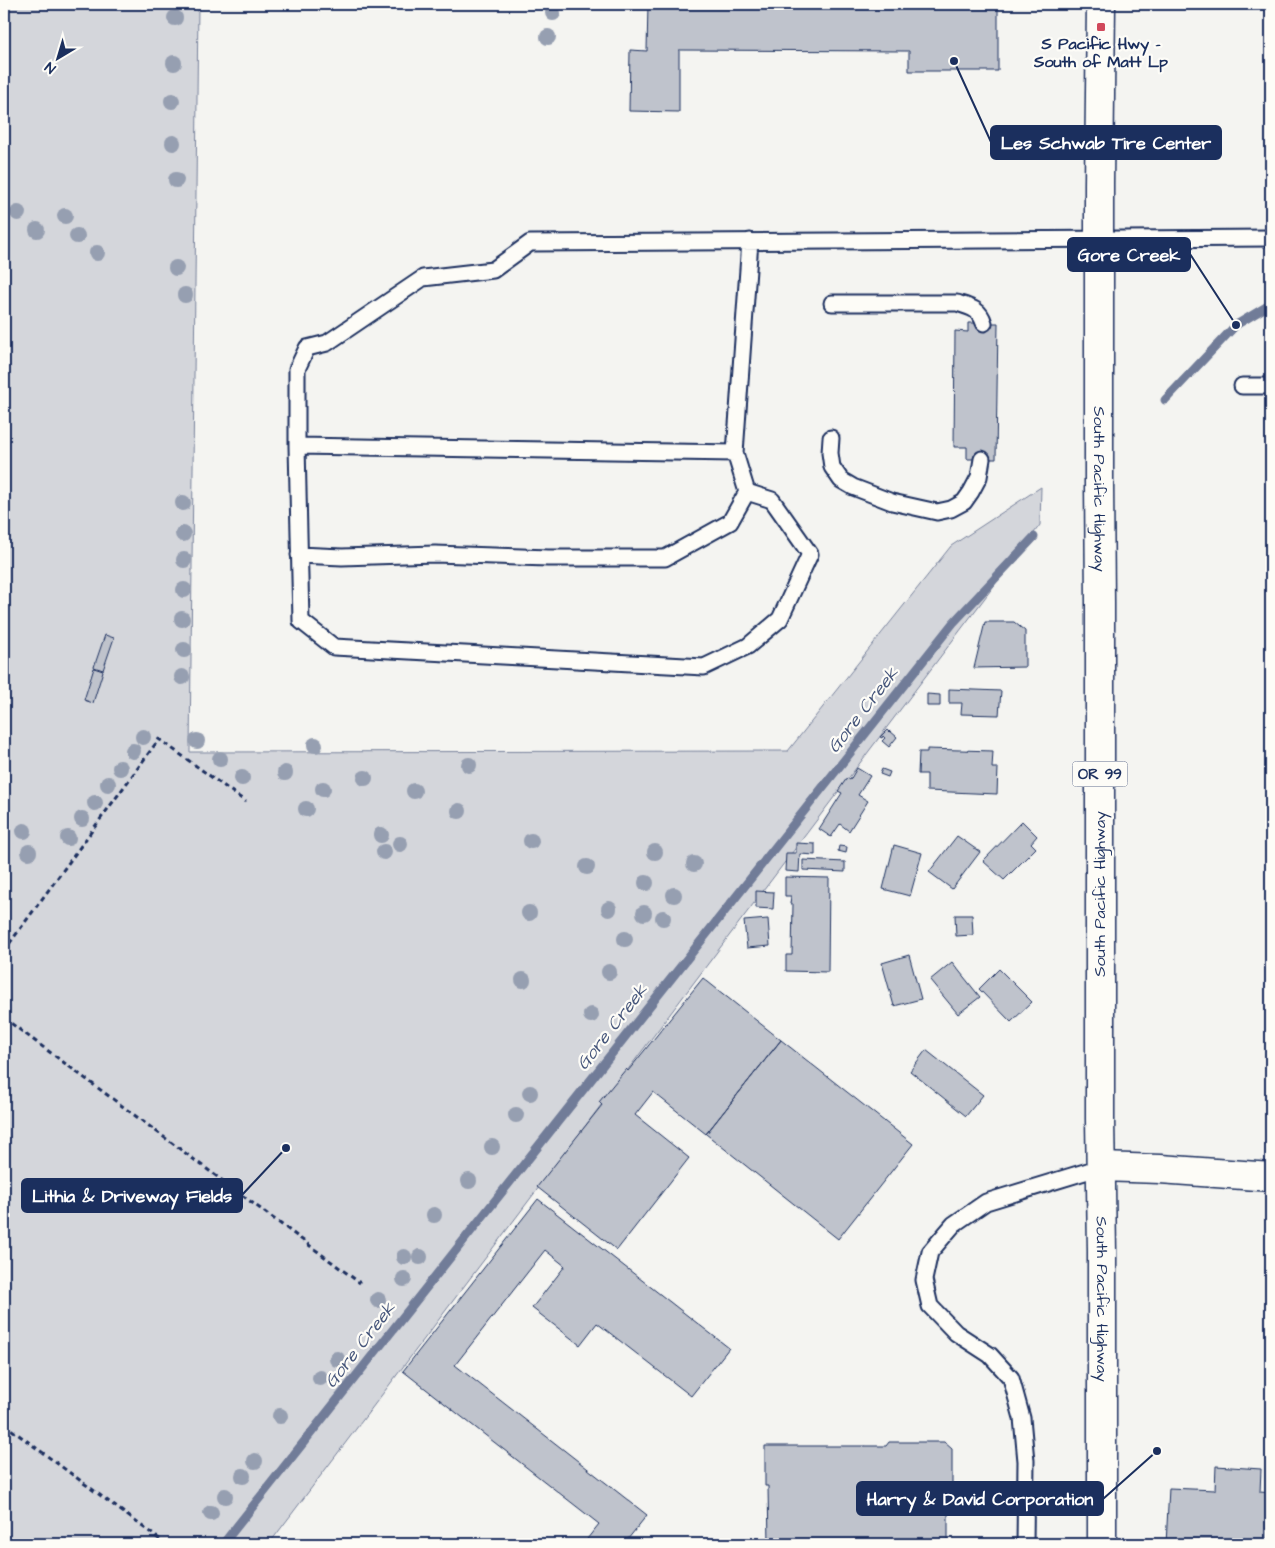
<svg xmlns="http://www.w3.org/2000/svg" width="1275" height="1548" viewBox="0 0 1275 1548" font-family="'Architects Daughter',sans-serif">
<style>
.green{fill:#d4d6db;stroke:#78829c}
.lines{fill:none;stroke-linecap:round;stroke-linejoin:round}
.stream{stroke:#717c98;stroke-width:9}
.building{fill:#bfc3cc;stroke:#1b2f5e}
.service-casing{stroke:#1b2f5e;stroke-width:19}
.tertiary-casing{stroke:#1b2f5e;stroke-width:31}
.primary-casing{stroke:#1b2f5e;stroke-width:31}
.path{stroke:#1b2f5e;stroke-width:3;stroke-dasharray:5 4;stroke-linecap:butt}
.service{stroke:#fdfcf7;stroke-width:15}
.tertiary{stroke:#fdfcf7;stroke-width:28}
.primary{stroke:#fdfcf7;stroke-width:28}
.tree{fill:#969fb1}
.poi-dot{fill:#d1495b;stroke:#fdfcf7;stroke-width:2}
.labels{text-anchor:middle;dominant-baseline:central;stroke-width:4.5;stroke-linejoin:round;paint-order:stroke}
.shield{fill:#fdfcf7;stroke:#5f6c8c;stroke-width:1}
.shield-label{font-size:15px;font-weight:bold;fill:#1b2f5e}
.poi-label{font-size:16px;font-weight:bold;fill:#1b2f5e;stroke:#fdfcf7}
.street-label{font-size:16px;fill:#1b2f5e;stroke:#fdfcf7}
.water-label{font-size:18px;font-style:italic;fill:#46567b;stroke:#fdfcf7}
.leader{fill:none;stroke:#1b2f5e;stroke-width:2}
.callout-dot{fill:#1b2f5e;stroke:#fdfcf7;stroke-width:2}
.callout{fill:#1b2f5e;stroke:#1b2f5e;stroke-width:2}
.callout-label{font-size:18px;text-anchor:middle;font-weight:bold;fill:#fff}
</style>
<rect width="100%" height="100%" fill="#f4f4f1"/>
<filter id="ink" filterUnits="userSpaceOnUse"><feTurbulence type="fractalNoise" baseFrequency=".02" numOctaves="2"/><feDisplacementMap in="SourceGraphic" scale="10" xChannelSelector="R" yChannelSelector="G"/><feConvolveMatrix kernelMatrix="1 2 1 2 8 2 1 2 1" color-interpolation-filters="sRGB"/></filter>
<g filter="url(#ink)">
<!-- green -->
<path class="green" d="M4,4H198L190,752L788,751L951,546L1041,487L1040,525L269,1544H4Z"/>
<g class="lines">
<!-- stream -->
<path class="stream" d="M1165,400L1236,325L1271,304
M223,1544L953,623L1034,537"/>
</g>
<!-- building -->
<path class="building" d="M648,4H998V71H909V51L679,50V112L629,111L630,50L647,51Z
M968,323H998L996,459H967V447H954L955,331L968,332Z
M985,622H1014L1025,631V667L974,668Z
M105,635L114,638L103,670L94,667Z
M94,668L103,671L93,703L84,700Z
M949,689L1001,691L999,715L961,714L962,703H949Z
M927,694L940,695V706H927Z
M887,730L889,732L890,731L897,737L889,747L882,741L885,738L883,736L882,738L880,737Z
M927,749L993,751L992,768H998L997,794L927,791V774H918L919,752H927Z
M857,768L870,776L858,795L868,801L849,831L840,824L831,837L819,829L842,793L838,791L847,778L850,780Z
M882,769L890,772L888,777L880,774Z
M1022,821L1037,836L1031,843L1036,848L1004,880L983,861Z
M957,836L980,852L952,889L929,872Z
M796,843L815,844V855L800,854L799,872L785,871L786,853H796Z
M894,845L922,853L910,896L883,889Z
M839,846L847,847L846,853L838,851Z
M803,860L845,862V872L803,870Z
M785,877L829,878L828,972L786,971V955H792L793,904H790L791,896H785Z
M756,891L774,892L773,909L756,908Z
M955,915H972L973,935L956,936Z
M768,919L770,946L747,948L744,921Z
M909,955L921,999L894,1006L882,963Z
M952,962L980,997L958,1014L930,980Z
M999,969L1032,1002L1011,1022L979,989Z
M703,978L781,1040L706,1134L653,1092L635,1115L689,1158L617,1250L537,1187L602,1105L599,1102L626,1069L628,1071Z
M781,1040L913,1144L838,1239L706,1134Z
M926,1050L983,1095L966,1116L910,1071Z
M538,1199L729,1348L691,1396L597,1323L580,1345L532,1308L565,1266L545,1250L455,1365L647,1515L624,1544L622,1542L621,1544H594L587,1539L599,1524L403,1371Z
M889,1442H944L952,1449V1485L948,1489V1544H769L768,1486H765V1446H886Z
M1216,1466L1261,1469L1260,1492L1271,1493V1544H1166L1169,1488L1215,1490Z"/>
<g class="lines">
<defs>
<path id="service" d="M832,303H957C970,307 980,309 984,323
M1242,386H1271
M831,438L830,453L832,467L841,480L853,487L892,502L937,512L951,509L964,502L971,492L979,477L982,459
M297,446L735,453
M747,492L772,500L810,554L780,619L748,646L704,667L334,647L301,621L297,446V369L307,348L327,343L423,278L493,270L530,243L1271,238
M299,555L342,557L435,554L548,558H665L730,522L747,492L735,453L750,241
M1025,1544L1026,1461L1022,1418L1011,1378L990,1355L956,1333L930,1306L924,1280L930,1252L954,1224L986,1202L1101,1167"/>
<path id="tertiary" d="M1101,1167L1160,1169L1271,1177"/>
<g id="primary">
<path id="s1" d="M1101,4L1099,184V482L1100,602V1119L1102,1252V1544"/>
</g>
</defs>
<!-- service casing -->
<use href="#service" class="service-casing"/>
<!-- tertiary casing -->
<use href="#tertiary" class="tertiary-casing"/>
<!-- primary casing -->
<use href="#primary" class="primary-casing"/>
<!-- path -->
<path class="path" d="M4,951L159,739L246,802
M4,1018L360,1283
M4,1424L166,1544"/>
<!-- service -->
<use href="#service" class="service"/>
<!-- tertiary -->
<use href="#tertiary" class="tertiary"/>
<!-- primary -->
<use href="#primary" class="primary"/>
</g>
<!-- trees -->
<g class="tree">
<circle cx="553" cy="13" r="8"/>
<circle cx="175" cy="18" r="8"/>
<circle cx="548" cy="37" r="8"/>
<circle cx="174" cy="63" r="8"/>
<circle cx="172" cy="101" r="8"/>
<circle cx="173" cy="143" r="8"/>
<circle cx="176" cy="180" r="8"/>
<circle cx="18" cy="213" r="8"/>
<circle cx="65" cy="216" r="8"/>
<circle cx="37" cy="230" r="8"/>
<circle cx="77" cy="236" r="8"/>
<circle cx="97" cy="253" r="8"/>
<circle cx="176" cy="268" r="8"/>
<circle cx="185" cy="295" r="8"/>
<circle cx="183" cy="503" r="8"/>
<circle cx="183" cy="534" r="8"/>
<circle cx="184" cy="560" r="8"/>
<circle cx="184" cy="590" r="8"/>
<circle cx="182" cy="619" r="8"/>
<circle cx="184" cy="650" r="8"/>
<circle cx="182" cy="677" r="8"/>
<circle cx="143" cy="737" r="8"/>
<circle cx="197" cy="741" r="8"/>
<circle cx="315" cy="745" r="8"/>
<circle cx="133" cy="751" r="8"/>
<circle cx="220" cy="759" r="8"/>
<circle cx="469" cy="765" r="8"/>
<circle cx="120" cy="768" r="8"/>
<circle cx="285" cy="773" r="8"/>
<circle cx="242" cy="778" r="8"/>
<circle cx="365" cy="778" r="8"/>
<circle cx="108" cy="784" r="8"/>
<circle cx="323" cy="789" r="8"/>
<circle cx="414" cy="791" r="8"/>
<circle cx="95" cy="803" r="8"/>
<circle cx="306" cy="809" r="8"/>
<circle cx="459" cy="811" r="8"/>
<circle cx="82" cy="819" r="8"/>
<circle cx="24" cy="831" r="8"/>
<circle cx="381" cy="835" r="8"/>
<circle cx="68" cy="838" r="8"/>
<circle cx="531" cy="841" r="8"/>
<circle cx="400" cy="844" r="8"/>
<circle cx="29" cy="852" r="8"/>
<circle cx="384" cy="852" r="8"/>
<circle cx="655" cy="852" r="8"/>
<circle cx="694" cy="864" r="8"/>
<circle cx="587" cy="867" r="8"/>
<circle cx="646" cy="883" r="8"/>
<circle cx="674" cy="895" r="8"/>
<circle cx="609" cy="909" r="8"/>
<circle cx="529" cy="913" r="8"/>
<circle cx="644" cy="913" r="8"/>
<circle cx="663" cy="918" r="8"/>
<circle cx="625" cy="939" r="8"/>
<circle cx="609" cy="972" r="8"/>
<circle cx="523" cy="980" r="8"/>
<circle cx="591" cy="1015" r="8"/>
<circle cx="530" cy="1093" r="8"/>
<circle cx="516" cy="1115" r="8"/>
<circle cx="492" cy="1147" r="8"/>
<circle cx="469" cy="1181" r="8"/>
<circle cx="434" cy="1215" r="8"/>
<circle cx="404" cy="1257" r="8"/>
<circle cx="420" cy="1257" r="8"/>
<circle cx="404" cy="1279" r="8"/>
<circle cx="378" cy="1300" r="8"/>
<circle cx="337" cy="1359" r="8"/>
<circle cx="320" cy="1378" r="8"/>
<circle cx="280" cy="1416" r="8"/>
<circle cx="255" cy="1461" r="8"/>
<circle cx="243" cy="1476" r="8"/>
<circle cx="225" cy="1496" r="8"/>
<circle cx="211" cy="1513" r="8"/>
</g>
</g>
<!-- markers -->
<rect class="poi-dot" x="1096" y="22" width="10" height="10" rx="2.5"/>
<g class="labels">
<!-- shield labels -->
<rect class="shield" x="1072.5" y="761.5" width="55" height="25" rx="4"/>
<g class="shield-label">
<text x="1100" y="774">OR 99</text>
</g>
<!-- poi labels -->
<g class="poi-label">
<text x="1101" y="44">S Pacific Hwy -<tspan x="1101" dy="18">South of Matt Lp</tspan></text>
</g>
<!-- street labels -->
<g class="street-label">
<text stroke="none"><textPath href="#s1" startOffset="485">South Pacific Highway</textPath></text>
<text transform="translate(1100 894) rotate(-90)">South Pacific Highway</text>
<text stroke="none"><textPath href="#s1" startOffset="1295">South Pacific Highway</textPath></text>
</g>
<!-- water labels -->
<g class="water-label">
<text transform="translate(863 710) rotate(-52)">Gore Creek</text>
<text transform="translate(612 1027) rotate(-52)">Gore Creek</text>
<text transform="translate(360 1345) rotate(-52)">Gore Creek</text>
</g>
</g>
<!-- callouts -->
<path class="leader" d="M954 61L991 142M1236 325L1190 254M286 1148L242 1195M1157 1451L1103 1499"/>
<g class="callout-dot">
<circle cx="954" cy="61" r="5"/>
<circle cx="1236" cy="325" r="5"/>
<circle cx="286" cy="1148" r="5"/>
<circle cx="1157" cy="1451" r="5"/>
</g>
<g class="callout">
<rect x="991" y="126" width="230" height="33" rx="5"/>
<rect x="1068" y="238" width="122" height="33" rx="5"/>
<rect x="22" y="1179" width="220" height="33" rx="5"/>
<rect x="857" y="1482" width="246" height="33" rx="5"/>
</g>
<g class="callout-label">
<text x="1106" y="149">Les Schwab Tire Center</text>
<text x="1129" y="261">Gore Creek</text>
<text x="132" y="1202">Lithia &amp; Driveway Fields</text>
<text x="980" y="1505">Harry &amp; David Corporation</text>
</g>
<!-- margin -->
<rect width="1275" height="1548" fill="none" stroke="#fdfcf7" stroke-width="20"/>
<rect x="10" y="10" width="1255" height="1528" fill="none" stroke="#1b2f5e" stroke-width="2" filter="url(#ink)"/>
<!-- north arrow -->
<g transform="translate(58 58) rotate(218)" stroke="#fdfcf7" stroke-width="4" paint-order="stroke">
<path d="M0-4L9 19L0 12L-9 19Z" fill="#1b2f5e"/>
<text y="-8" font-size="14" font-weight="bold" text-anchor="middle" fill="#1b2f5e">N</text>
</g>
</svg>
